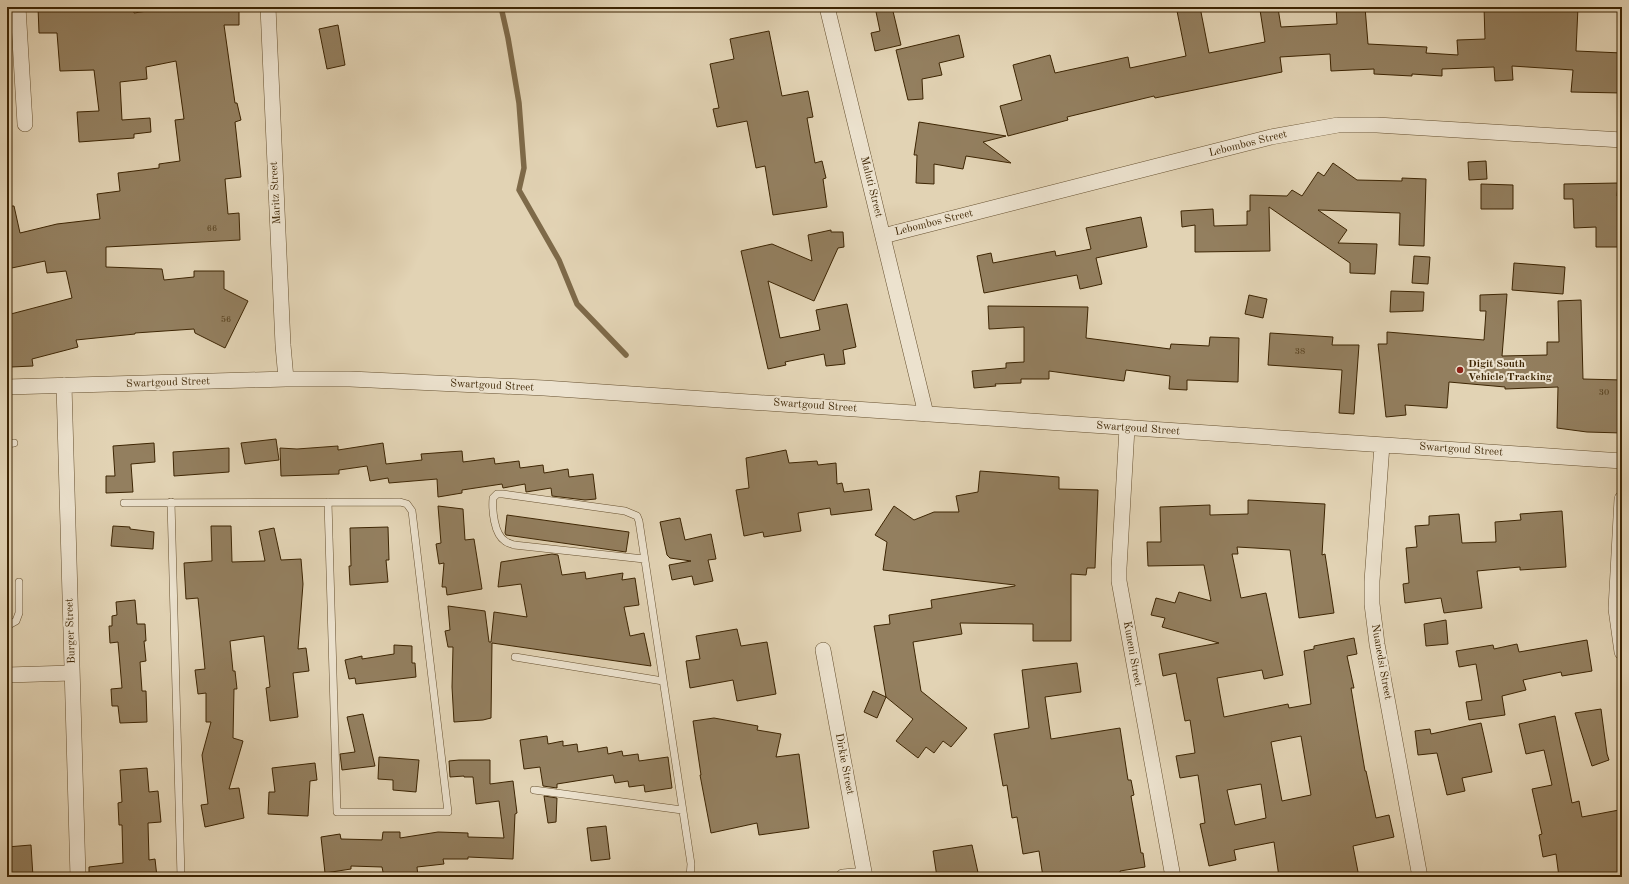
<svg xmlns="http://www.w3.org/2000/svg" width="1629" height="884" viewBox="0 0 1629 884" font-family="'Old Standard TT',serif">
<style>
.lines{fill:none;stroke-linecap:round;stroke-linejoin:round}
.stream{stroke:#7e6a49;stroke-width:5.5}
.building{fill:#937f5f;stroke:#3d2503;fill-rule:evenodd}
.lane-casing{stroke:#66502f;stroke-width:8}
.street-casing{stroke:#66502f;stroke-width:16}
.lane{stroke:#ece2ce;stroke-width:7}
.street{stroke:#ece2ce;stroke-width:15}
.poi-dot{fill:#8f2418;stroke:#ece2ce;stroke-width:1.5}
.labels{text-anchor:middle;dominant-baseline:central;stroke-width:4;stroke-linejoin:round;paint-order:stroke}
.number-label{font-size:9px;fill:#523c1a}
.street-label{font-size:11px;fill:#3d2503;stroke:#ece2ce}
.poi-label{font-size:11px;font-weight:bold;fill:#3d2503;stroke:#ece2ce;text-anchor:start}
</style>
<rect width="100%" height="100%" fill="#e2d3b4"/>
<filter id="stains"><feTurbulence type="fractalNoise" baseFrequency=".005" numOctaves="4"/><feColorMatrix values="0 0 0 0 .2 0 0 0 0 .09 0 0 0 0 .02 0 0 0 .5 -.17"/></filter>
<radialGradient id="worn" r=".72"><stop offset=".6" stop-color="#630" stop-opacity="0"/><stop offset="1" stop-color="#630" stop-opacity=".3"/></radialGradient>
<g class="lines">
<!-- stream -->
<path class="stream" d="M501,7L508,38L519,103L524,168L519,190L559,260L577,304L626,355"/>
</g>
<!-- building -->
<path class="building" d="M38,7H134V13L174,7H239V25H224L235,103H237L241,120L235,122L241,177L225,179L228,214L239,213L240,240L106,247V267L162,269L164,280L194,277V271H224V289L248,301L225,348L195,333L194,329L135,333V334L76,340L78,347L32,359L33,366L11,367L7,315L72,298L66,271L47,273L45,261L7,269V206H14L20,233L57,224L100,219L97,194L120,191L118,173L159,168V164L180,161L175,120L184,119L176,61L146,67L147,79L120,82L122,120L150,118L151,132L134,134V138L79,142L77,112L99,111L94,70L60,71L57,33H39Z
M875,7H892L901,45L875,51L871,33L880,31Z
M1196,7H1200L1209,53L1265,42L1260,10L1278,8L1281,27L1337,24L1336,7H1365L1368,44L1427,47L1426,53L1458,55L1457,40L1485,39L1484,7H1578L1576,51L1622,53V93L1571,92L1573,70L1512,66L1513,80L1495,81L1494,67L1442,69V76L1412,74V76L1374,74V69L1331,71L1330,54L1280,57L1282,72L1155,98L1154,96L1067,117L1068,120L1008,136L1000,106L1022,100L1013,65L1050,55L1055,73L1128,57L1130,68L1186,56L1177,11Z
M338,25L345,65L327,69L319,29Z
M769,31L782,96L808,91L813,117L807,118L815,163L822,161L826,178L823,179L827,207L773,215L765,166L756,168L747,121L717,127L713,109L719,108L710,64L734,59L730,39Z
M959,35L964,57L939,63L942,75L922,79L923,99L908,100L896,50Z
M919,122L1006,136L983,142L1011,163L966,156L963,169L934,164V184L916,183L917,155H914Z
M1486,161L1487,179L1469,180L1468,162Z
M1333,163L1357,180L1402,181V178L1426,179L1424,246L1399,245L1400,213L1318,210L1347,230L1338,243L1377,244L1375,274L1350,273V263L1269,207L1270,251L1195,252V225L1182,227L1181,211L1213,209L1214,226L1247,225V211H1250V195L1287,196L1292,190L1302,196L1318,172L1324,176Z
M1618,183L1617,196H1619V202H1622V247H1596V227L1574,228L1573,199H1564V184Z
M1481,184L1513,185V209H1481Z
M1141,217L1147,247L1096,258L1102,284L1080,289L1077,275L984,293L977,256L991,253L993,263L1055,251L1056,256L1091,249L1086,228Z
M831,230V232H843L844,247L838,248L814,301L768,281L780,338L820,330L816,310L847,304L856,347L843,350L845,364L826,366L824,354L785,362L786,365L768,369L741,251L772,244L812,261L808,235Z
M1414,256L1430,257L1428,284L1412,283Z
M1514,263L1565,267L1563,294L1512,290Z
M1391,291L1424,292L1423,311L1390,312Z
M1507,294L1502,356L1547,355V342H1559L1558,301L1581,300L1583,379L1622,380V433L1587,432L1557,428L1558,387L1505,389V387L1449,382L1447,408L1405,405L1406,415L1386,417L1378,344H1387V332L1484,340L1486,311H1480V295Z
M1249,295L1267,299L1263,318L1245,314Z
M988,306L1088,307L1086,338L1170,349L1171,344L1209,346L1210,337L1239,338L1238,382L1187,380V390L1169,389L1170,376L1126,370L1124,381L1049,371V379H1021V383L995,384L996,386L974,388L972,371L1006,368V363L1024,362V327L989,329Z
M1270,333L1333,337L1332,345H1359L1354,414L1339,413L1342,370L1268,365Z
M276,439L279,460L245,464L241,443Z
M154,443L155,462L131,464L133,492L106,493V476H115L113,446Z
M383,443L386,464L422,460L421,454L462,451L463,462L494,458L495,464L519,461L520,468L543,465L544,473L568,469L569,477L593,474L596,499L585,500L552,496L551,488L526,492L525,484L503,488L502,484L462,490V493L438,497L437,479L389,483L388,478L370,481L367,466L339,470V474L281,476L280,448L297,449L338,446V450Z
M229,448V472L174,476L173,452Z
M786,450L789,463L817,461L818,465L836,463L837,484L842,483L844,492L869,489L872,510L831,515L830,508L798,513L801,531L764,537L763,532L744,536L736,490L749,488L746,458Z
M980,471L1059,477V489L1098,490L1095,568H1087L1086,575L1071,574V641H1033V624L960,623L962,634L913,642L921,691L967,728L951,747L943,741L934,753L926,747L918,758L896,741L913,719L886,697L874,626L890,624L889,615L932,608L931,600L1015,586V585L883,570L887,542L875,535L894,506L914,520L934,512H959L956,496L978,492Z
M1248,500L1325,504L1322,555L1325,554L1334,613L1299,618L1290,550L1237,547L1238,554H1232L1241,598L1266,593L1283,675L1264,679L1262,670L1217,678L1224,717L1288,704L1289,708L1311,704L1304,651L1314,649V646L1354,638L1357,654L1347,656L1354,688H1351L1365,771H1366L1376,818L1389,815L1394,837L1353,846L1359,877H1279L1274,842L1234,850L1236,860L1209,866L1200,824L1205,823L1198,775L1180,778L1176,756L1195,753L1190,720L1185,721L1176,673L1163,676L1159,654L1219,643L1162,627L1165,618L1151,615L1156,598L1175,603L1179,592L1211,601L1204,565L1148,566L1147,542H1161L1160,507L1210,505V515L1248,514ZM1301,736L1311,795L1282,801L1271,742ZM1261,784L1266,818L1235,825L1227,790Z
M438,506L463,509L465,540L474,539L482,589L447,595L446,587H442L444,563L439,564L436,544L441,543Z
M1562,511L1566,567L1520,570V567L1477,571L1482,608L1444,613L1441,598L1405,603L1403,584L1409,583L1406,548L1417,547L1415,526L1429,525V516L1459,514L1462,543L1496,542L1495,522L1521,520L1520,514Z
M507,515L629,532L626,552L506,535L505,533Z
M680,518L685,540L711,534L716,559L708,560L713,581L694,585L692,576L672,580L669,565L691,561L670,558L667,555L660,522Z
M113,526L130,527V529L154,532L153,549L111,546Z
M211,526H231L232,562L265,561L259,531L274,528L281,560L301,559L303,584L298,649L306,648L309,671L293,673L298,717L270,721L266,688L270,687L264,636L230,641L233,671H235L237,689H234L233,738L243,741L229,789L239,788L244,818L205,827L201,805L208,804L202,755L211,722H206V693L198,694L195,670L205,669L198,598L186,599L184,563L212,561Z
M388,527L389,560H386L388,582L350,585L349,566H351L350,528Z
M552,554L558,555L562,575L585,572L586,579L623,573L622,580L635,578L639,605L624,607L630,636L644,633L651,666L492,643L491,718L483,720L454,722L452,687L453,647H448L445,631L450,630L448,606L485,611L489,642H491L494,612L527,617L521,584L498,587L501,562Z
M135,600L137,624H145L146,641H144L146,661L140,662L142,691H146L147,722L120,723L118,706H112L111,689L122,688L118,642L110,643L109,626H112V616L117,615L116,602Z
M1446,620L1448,644L1426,646L1424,624Z
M737,629L741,646L767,642L776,694L737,701L733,680L690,688L686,661L700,659L696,636Z
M1587,640L1592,671L1562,676L1561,672L1523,680L1526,690L1502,696L1505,715L1469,720L1466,702L1482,700L1476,664L1459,667L1456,651L1493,645L1494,649L1517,644L1519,652Z
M394,645L412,646V663H415L416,677L356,684L355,678L349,679L345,660L362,656V659L394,654Z
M1077,663L1081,692L1045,697L1051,739L1120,728L1128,780H1131L1134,795L1131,796L1141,853H1143L1145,867L1120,871L1121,877H1043L1039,851L1023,854L1017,817L1012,818L1007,785L1003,786L994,734L1029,728L1022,670Z
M873,691L886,697L877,718L864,712Z
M1601,709L1607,754L1609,760L1592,766L1575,713Z
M363,714L375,766L342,770L340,754L355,752L347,717Z
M1555,716L1572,803L1579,801L1582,817L1619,810L1622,826V877H1559L1556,854L1543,857L1539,835L1542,834L1532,789L1552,785L1544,750L1526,754L1519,724Z
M714,718L758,726L757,730L781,734L776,757L799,754L809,828L759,835L757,823L711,833L700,775H701L693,721Z
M1481,723L1492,772L1462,778L1465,791L1447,795L1437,753L1418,755L1415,731L1430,729L1431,734Z
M547,736L548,744L563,741V746L577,744L578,752L607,747L608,754L622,751L623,756L638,754L639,761L668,757L672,788L645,792L644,785L629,787L628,781L615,783L613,775L557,784V788L543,786L540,767L524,769L520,740Z
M379,757L419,760L416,792L393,790V780L378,779Z
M459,760H490V784L513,781L517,813L515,814L513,859L468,857V859H443L444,864L417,867L418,877H384L382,867L351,866V869L325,873L321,837L340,834L341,839L382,840L383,832H400V838L438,832L468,833V837L504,838L499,801L476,804L473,777H464V776L450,777L449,761Z
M315,763L317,780L310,781L308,816L268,814L269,792H275L272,768Z
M147,768L149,792L158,791L161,822L148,823L149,860L155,859L157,877H89V867L123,863L122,825H119L118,803L122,802L120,770Z
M544,796L557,798L556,822L548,823Z
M606,826L610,859L591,861L587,828Z
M31,845L33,877H7V847Z
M972,845L979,877H937L933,851Z"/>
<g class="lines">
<defs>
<path id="lane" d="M7,444L14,443
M171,502L181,877
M124,503L400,502L407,504L412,511L448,812H337L328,502
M644,559L514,545C512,544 507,543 505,541C494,534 492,510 493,498L497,494H503L625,511L637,516L639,521L691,864L690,877
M7,626L16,621L19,613V582
M515,657L663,681
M534,790L682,810"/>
<path id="street" d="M18,7L25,124
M268,7L283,345L286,379
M827,7L926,414
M883,236L1271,137L1338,125H1377L1622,140
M64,385L78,877
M7,387L286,379H350L544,388L1622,461
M1127,428L1119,568V581L1173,877
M1382,445L1372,581V604L1377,644L1420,877
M1622,499L1616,609L1622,652
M823,650L865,877
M7,675L72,673
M843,877L865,875"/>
</defs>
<!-- lane casing -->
<use href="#lane" class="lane-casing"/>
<!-- street casing -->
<use href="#street" class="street-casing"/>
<!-- lane -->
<use href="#lane" class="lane"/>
<!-- street -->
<use href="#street" class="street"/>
</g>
<!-- markers -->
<circle class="poi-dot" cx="1460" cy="370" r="4"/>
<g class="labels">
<!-- number labels -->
<g class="number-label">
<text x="212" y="228">66</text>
<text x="226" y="319">56</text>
<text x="1300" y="351">38</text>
<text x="1604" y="392">30</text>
</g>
<!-- street labels -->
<g class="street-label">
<text transform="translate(1248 144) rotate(-14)">Lebombos Street</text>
<text transform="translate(871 187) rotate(76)">Maluti Street</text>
<text transform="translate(276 193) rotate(-93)">Maritz Street</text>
<text transform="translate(934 223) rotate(-14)">Lebombos Street</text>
<text transform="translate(168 383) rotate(-2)">Swartgoud Street</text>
<text transform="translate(492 386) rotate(3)">Swartgoud Street</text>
<text transform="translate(815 406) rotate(4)">Swartgoud Street</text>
<text transform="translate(1138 429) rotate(4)">Swartgoud Street</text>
<text transform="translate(1461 450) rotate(4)">Swartgoud Street</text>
<text transform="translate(71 631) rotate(-92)">Burger Street</text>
<text transform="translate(1132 654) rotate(80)">Kuneni Street</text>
<text transform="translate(1381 662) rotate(80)">Nuanedsi Street</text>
<text transform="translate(844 764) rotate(79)">Dirkie Street</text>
</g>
<!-- poi labels -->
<g class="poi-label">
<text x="1468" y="364">Digit South<tspan x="1468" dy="13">Vehicle Tracking</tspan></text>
</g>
</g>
<!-- margin -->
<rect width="1629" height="884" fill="none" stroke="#e2d3b4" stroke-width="24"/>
<rect x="8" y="8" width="1613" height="868" fill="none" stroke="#3d2503" stroke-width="2"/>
<rect x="12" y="12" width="1605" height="860" fill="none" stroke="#3d2503"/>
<rect width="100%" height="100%" filter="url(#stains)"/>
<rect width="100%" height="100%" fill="url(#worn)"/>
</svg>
